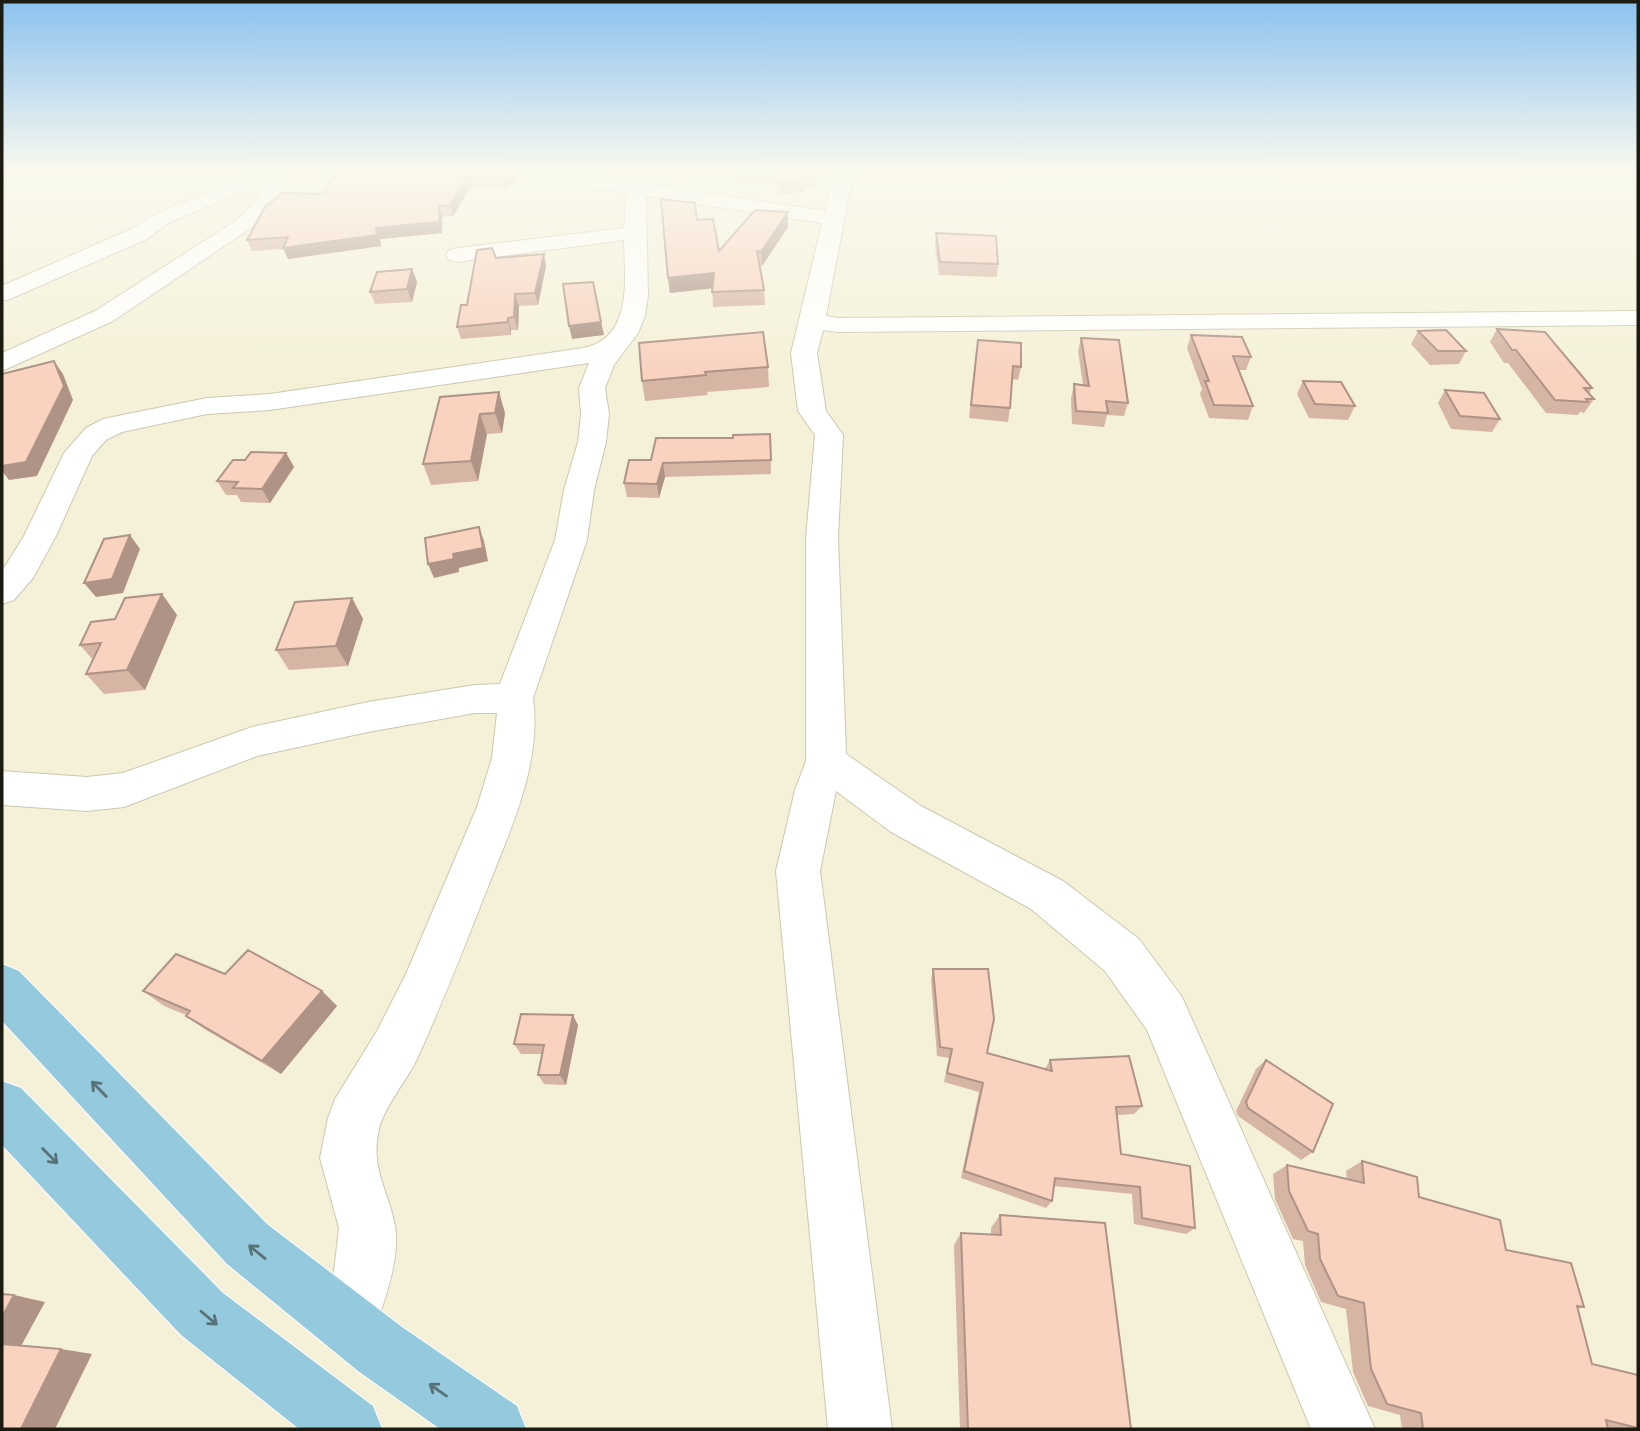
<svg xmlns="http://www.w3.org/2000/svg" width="1640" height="1431" viewBox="0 0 1640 1431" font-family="Poppins,sans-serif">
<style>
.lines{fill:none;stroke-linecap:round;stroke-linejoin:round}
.minor-casing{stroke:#ccc8b0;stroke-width:2}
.major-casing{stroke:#fff;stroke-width:2}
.minor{fill:#fff;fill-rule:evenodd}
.major{fill:#95c9dd;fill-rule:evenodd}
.wall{fill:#d6b5a5}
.shaded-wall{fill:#ae9386}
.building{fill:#f9d2c0;stroke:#ae9386;stroke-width:2}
.oneway{stroke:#587278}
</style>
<rect width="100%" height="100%" fill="#f5f1d9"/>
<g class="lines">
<defs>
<path id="minor" d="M253,173H290L275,204L251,228L113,321L2,371V353L95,311L237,220L259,197L267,181L170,222L147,239L10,299L2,301V286L131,229L156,214Z
M527,173H575L825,211L833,173H853L826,316L838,318L1638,311V325L838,332L823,330L817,353L826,411L843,435L838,538L846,754L921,806L1063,881L1139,939L1182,997L1375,1429H1311L1147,1030L1105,971L1031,909L891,832L836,791L820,871L892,1429H828L776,871L795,790L806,761V538L815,435L798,411L791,353L822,223L646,196L648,295L645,316L638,333L614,365L605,388L609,414L606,442L594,490L587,540L533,698C542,765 510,830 486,892C464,948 442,1004 417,1059C407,1080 384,1107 379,1129C370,1170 388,1188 395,1226C401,1261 381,1313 368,1344L347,1353L326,1344L317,1323L334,1271L339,1228L320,1158L328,1118L335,1099L377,1031L406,974L477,807L492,758L497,713H475L368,732L257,756L124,807L87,811L2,805V771L87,777L123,773L252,727L368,702L475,685L500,684L555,540L564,490L578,442L581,414L579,388L589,363L270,410L207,414L122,432L106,440L92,456L56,536L33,578L14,600L2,604V571L24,536L64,453L86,428L103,419L207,398L270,394L583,348C633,339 625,279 624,240L457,262L449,260L446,255L449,250L457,248L624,228L627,193L536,179Z"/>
<path id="major" d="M2,964L19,971L267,1224L402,1327L517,1406L526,1429H440L358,1371L227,1264L2,1021Z
M2,1081L21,1088L223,1293L373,1406L382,1429H299L181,1335L2,1145Z"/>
</defs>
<!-- minor casing -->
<use href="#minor" class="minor-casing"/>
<!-- major casing -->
<use href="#major" class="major-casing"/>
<!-- minor -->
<use href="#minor" class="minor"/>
<!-- major -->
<use href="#major" class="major"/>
</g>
<!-- wall -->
<path class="wall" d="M335,173H516L515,180L506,189L470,188L453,216L442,217V233L380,239L381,246L288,259L284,249L252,251L247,240L324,194Z
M737,173H813L815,177V187L803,188V192L779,194L775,182L738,183Z
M788,212V227L762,266H759L764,290L765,305L713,307L712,288L670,293L668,278L697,220L719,251Z
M936,233L998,264L997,277L939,275L935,246Z
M544,254L546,266L538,305L519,306L518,330H511V335L461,339L457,327L467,305L496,258Z
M412,269L417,282L412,302L375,304L370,292Z
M1497,329L1592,388L1589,393L1594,399L1584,413L1580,412L1578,415L1546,413L1508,363H1504L1490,342Z
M1418,331L1466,351L1459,364L1430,365L1411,344Z
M763,332L768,367L769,387L707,392L708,395L645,401L642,381Z
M1191,335L1251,357L1246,370H1238L1253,406L1248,420L1209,418L1200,394L1202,389L1187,348Z
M1081,338L1128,403L1124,416L1107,415L1104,427L1072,424L1071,398L1074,384L1083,385L1078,351Z
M976,353L1021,367L1018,380L1012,379L1010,408L1008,422L969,418Z
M1303,381L1355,406L1348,420L1309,418L1297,394Z
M1445,390L1500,419L1492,432L1451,429L1438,403Z
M440,397L505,413L502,433L487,434L478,481L431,485L423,464Z
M770,434L771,474L665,477L659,498L627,497L624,483L651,460L733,438Z
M286,453L294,467L270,503L241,502L237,495H226L217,481L245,460Z
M162,594L177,615L145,690L104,694L86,674L93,660L80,645L115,619Z
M352,598L363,619L348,666L289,670L276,650Z
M933,969L987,1053L1045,1069L1050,1060L1142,1106L1134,1114L1117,1115L1121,1154L1195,1228L1186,1234L1134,1224L1132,1194L1054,1186L1052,1201L1046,1208L961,1178L979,1092L944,1082L949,1058L937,1056L931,980Z
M225,974L322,991L337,1006L281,1074L206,1030L186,1016V1015L164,1006L143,991Z
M578,1025L566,1085L544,1084L538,1075L542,1054H521L514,1044Z
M1266,1060L1313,1152L1301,1160L1238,1116L1236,1111L1256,1069Z
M1362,1161L1506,1250L1584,1307L1578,1309L1592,1364L1638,1375V1429H1402L1400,1415L1368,1406L1353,1372L1346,1309L1321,1302L1305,1265L1303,1241L1293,1239L1275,1199L1273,1174L1287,1165L1347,1179L1346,1171Z
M1000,1215L1131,1429H960L954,1245L961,1233L991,1235V1228Z"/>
<!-- shaded-wall -->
<path class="shaded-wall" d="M509,173H516L515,180L506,189L504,178Z
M467,177L470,188L453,216L450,205Z
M439,206L442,217V233L380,239L381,246L288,259L283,248L376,228Z
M788,212V227L762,266L761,252Z
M544,254L546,266L538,305L535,293Z
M412,269L417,282L412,302L407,289Z
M714,273L715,288L670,293L668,278Z
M515,294L519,306L518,330L514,317Z
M508,318L511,330V335L508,322Z
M601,322L604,335L572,339L569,326Z
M54,361L63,374L73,400L37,476L9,480L2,471V466Z
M499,392L505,413L502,433L495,413Z
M480,414L487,434L478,481L471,461Z
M286,453L294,467L270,503L262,489Z
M663,463L665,477L659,498L657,484Z
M479,527L484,541L488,561L459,568V572L434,578L428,564L453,554Z
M130,535L140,549L123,593L96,597L84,583Z
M162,594L177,615L145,690L127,670Z
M352,598L363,619L348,666L336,646Z
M322,991L337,1006L281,1074L262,1061Z
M573,1015L578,1025L566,1085L560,1075Z
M14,1295L45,1302L20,1348L2,1345V1317Z
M61,1349L92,1354L55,1429H21Z"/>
<!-- building -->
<path class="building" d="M335,173H509L504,178L467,177L450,205L439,206V222L376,228L377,235L283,248L288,237L247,240L265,207L282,193L324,194Z
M775,173H813L815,177L802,178L803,181L779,183Z
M661,199L695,203L697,220L713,219L719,251L755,210L788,212L761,252L757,251L764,290L712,292L714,273L668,278Z
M936,233L996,236L998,264L940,262Z
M492,248L496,258L544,254L535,293L515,294L514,317L508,318V322L457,327L461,305H467L477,250Z
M412,269L407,289L370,292L377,272Z
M593,282L601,322L569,326L563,284Z
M1497,329L1545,332L1592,388H1584L1594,399H1586L1588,402L1555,400L1516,350H1512Z
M1446,330L1466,351H1438L1418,331Z
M763,332L768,367L705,372L706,375L642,381L639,343Z
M1191,335L1242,337L1251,357L1233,356L1253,406L1214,405L1205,381H1209Z
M1081,338L1119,340L1128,403L1106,401L1108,413L1076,411L1074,384L1089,386Z
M978,340L1021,343V367L1013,366L1010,408L971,405Z
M54,361L64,386L26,462L2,466V374Z
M1303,381L1341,382L1355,406L1315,404Z
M1445,390L1484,393L1500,419L1460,416Z
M499,392L495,413L480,414L471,461L423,464L440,397Z
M770,434L771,460L663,463L657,484L624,483L629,460H651L656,438H733V435Z
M251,452L286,453L262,489L233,488L238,482L217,481L233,460H245Z
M479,527L483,548L453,554L454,559L428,564L425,538Z
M130,535L112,579L84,583L104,539Z
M162,594L127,670L86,674L101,643L80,645L91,622L115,619L125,598Z
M352,598L336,646L276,650L295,602Z
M248,950L322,991L262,1061L186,1016L190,1011L143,991L176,954L225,974Z
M933,969H988L994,1019L987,1053L1052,1071L1050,1060L1129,1056L1142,1106L1116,1107L1121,1154L1190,1166L1195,1228L1142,1218L1140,1187L1055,1178L1052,1201L964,1171L983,1083L947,1073L952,1049L940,1047Z
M521,1014L573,1015L560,1075H538L544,1045L514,1044Z
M1266,1060L1333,1104L1313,1152L1248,1108L1246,1102Z
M1362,1161L1417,1177L1419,1197L1500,1220L1506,1250L1571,1263L1584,1307L1577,1306L1592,1364L1638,1375V1428L1606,1420L1608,1429H1423L1421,1413L1387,1404L1371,1369L1364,1303L1338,1296L1320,1259L1318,1234L1308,1231L1289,1191L1287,1165L1364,1183Z
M1000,1215L1105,1223L1131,1429H968L961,1233L1001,1235Z
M2,1294L14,1295L2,1317Z
M2,1344L61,1349L21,1429H2Z"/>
<!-- one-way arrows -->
<defs><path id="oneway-shaft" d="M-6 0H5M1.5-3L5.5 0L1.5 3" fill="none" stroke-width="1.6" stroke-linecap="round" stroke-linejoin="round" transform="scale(1.75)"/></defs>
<g class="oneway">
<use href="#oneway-shaft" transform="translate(99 1089) rotate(-134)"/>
<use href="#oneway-shaft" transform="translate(50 1156) rotate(45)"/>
<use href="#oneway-shaft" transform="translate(257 1252) rotate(-141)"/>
<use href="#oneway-shaft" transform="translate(209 1318) rotate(40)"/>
<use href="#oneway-shaft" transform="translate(438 1390) rotate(-145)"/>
</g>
<!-- sky -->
<linearGradient id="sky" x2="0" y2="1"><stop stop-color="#8cc2f0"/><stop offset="0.46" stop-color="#faf9ee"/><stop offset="1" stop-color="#faf9ee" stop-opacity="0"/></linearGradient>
<rect width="1640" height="373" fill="url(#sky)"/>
<!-- border -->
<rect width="1640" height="1431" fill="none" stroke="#1c1b12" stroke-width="7"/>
</svg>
